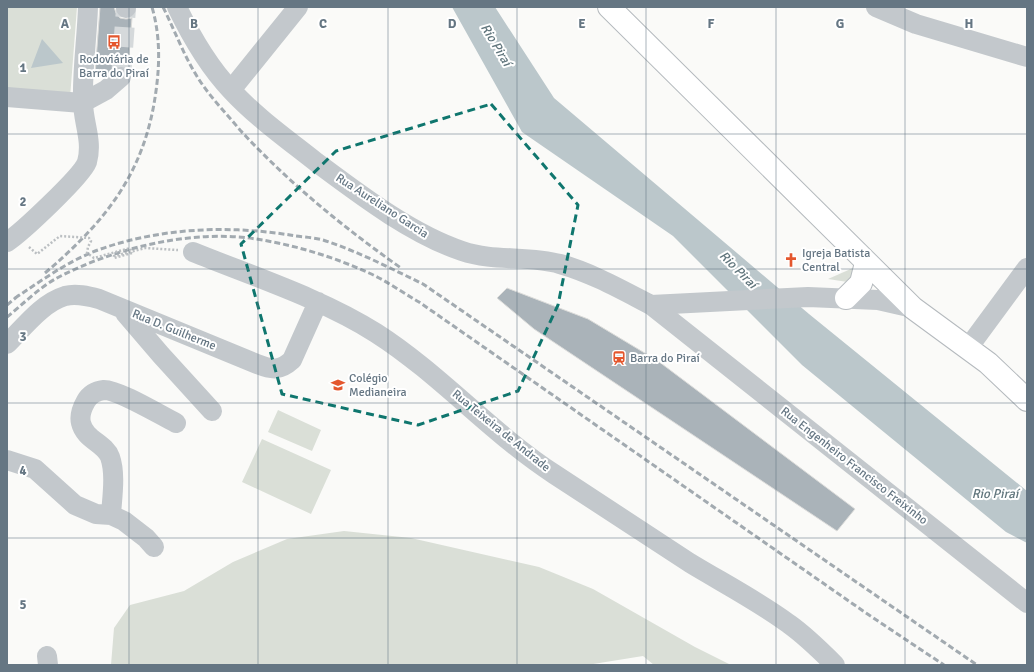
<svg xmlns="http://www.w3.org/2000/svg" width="1034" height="672" viewBox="0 0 1034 672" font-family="Signika,sans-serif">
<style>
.green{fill:#dadfd7}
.water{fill:#bbc7cb}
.building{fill:#aab3b9;stroke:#dcdcda}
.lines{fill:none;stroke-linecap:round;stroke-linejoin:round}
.minor-tunnel{stroke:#d5d9db;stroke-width:20;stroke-dasharray:20 10;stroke-linecap:butt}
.major-casing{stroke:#b5babe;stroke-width:24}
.path{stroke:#bbbfc2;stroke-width:2.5;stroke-dasharray:2 2;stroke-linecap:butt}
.minor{stroke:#c3c8cc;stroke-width:20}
.major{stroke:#fff;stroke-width:22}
.rail{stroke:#a2aab0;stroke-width:3;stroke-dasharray:6 3;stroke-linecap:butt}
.path-bridge{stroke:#bbbfc2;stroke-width:2.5;stroke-dasharray:2 2;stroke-linecap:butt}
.marked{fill:none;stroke:#0f766e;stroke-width:3;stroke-dasharray:8 5;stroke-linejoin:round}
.grid{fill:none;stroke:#657683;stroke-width:1;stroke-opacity:0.55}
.labels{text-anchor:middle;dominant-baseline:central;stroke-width:4;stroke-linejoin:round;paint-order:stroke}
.poi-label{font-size:12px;fill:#657683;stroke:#fff;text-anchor:start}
.street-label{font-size:12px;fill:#657683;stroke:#fff}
.water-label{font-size:13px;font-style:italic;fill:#60757c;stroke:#fff}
.grid-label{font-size:13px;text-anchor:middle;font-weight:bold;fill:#657683;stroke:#fff;stroke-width:4;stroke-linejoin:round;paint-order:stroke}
</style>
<rect width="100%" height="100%" fill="#fafaf8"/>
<!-- green -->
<path class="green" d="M7,7H77L70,98L7,93Z
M862,264L854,283L828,279Z
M278,410L321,430L312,451L268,432Z
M262,439L331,470L311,514L242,482Z
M344,531L411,538L539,567L593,589L695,647L731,665H654L643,656L587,665H111L114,628L130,605L184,591L233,562L287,539Z"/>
<!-- water -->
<path class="water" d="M452,7H495L554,98L809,314L1027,491V543L1006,532L802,365L673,236L522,132Z
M42,39L63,63L31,68Z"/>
<!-- building -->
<path class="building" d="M100,7H114L116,13L120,18L126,19L132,18L128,68L118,66L105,76L95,75Z
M507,288L588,319L658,361L855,509L837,531L534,329L497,298Z"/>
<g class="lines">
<!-- minor-tunnel -->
<path class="minor-tunnel" d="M121,77L126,8"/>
<defs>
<path id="major" d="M609,7L913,308L988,363L1027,400
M846,298L861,283L866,263"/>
</defs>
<!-- major casing -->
<use href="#major" class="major-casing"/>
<!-- path -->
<path class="path" d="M132,253L114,258V256L145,248L178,250"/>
<!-- minor -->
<path class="minor" d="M177,7C191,36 208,66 231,90C256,117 287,139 316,162C359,194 411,234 462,251C494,262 528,255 560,264C592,273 622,290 651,305L1027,603
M876,7L916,24L1027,57
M126,8V7
M231,90L298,7
M7,97L82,103L106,90L121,77
M7,242C21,233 82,176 87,162C93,141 83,122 83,102C82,71 87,38 88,7
M193,252C252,276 323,299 376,333C440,374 491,433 554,474C600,504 645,534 690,563C723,583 758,601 789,624C806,636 820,650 835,665
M651,305L808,297L878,300L913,308
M125,313L161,355L212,411
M7,344C24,327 42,303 65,296C76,293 88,296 99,299L257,364C272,370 280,371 292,360L318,302
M968,348L1027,268
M7,460L35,469L75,505L96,514L111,515L124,521L146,538L154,547
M111,515C112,498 116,474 110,457C105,443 85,440 81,423C79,415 82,408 86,401C90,394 96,391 104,390C119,390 160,415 176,423
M47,656L48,665"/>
<!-- major -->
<use href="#major" class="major"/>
<!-- rail -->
<path class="rail" d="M163,7C175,31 184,56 198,78C210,97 226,113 240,130C289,183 343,227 401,268
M45,273C106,221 145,173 156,91C160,62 160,35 152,7
M15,298C41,281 68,261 98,250C159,228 226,225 290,235C300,237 312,237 323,240C357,251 390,268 423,284L977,665
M7,305L19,295
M7,317C22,305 40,287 57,278C114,248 192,229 256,239C295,245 334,257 369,273C387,281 403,293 419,302L866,613L944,665"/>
<!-- path-bridge -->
<path class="path-bridge" d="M29,247L37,254L60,236L89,238L91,241L88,247L87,253L94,258L130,248L132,253"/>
</g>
<!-- marked area -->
<path class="marked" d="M491,104L578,205L558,305L518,391L418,425L282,394L241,244L336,151Z"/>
<!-- grid -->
<path class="grid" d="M129,7V665M258,7V665M388,7V665M517,7V665M646,7V665M776,7V665M905,7V665M7,134H1027M7,269H1027M7,403H1027M7,538H1027"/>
<!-- icons -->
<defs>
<symbol id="bus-bare" viewBox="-9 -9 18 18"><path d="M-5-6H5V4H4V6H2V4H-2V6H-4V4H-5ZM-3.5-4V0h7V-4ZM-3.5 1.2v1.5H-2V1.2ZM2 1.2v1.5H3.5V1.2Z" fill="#e4572e" stroke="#fff" stroke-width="2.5" paint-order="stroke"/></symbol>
<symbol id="church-bare" viewBox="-9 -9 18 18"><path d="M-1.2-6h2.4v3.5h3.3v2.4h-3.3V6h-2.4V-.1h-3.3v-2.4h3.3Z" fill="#e4572e" stroke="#fff" stroke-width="2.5" paint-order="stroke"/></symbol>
<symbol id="station-bare" viewBox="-9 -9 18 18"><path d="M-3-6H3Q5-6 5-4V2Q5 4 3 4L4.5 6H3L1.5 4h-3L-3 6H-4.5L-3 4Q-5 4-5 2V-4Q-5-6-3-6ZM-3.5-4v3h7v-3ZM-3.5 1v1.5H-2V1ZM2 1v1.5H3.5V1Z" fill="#e4572e" stroke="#fff" stroke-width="2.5" paint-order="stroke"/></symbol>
<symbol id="school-bare" viewBox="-9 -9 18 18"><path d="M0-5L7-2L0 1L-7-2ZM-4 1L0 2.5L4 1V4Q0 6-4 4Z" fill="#e4572e" stroke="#fff" stroke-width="2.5" paint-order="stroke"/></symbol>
</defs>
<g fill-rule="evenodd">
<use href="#bus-bare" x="104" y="32" width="20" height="20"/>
<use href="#church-bare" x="781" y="250" width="20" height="20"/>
<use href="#station-bare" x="609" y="348" width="20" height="20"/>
<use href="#school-bare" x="328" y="375" width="20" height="20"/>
</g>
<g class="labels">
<!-- poi labels -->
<g class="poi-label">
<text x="114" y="59" text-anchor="middle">Rodoviária de<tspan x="114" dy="14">Barra do Piraí</tspan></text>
<text x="802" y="253">Igreja Batista<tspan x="802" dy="14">Central</tspan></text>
<text x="630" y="358">Barra do Piraí</text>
<text x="349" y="378">Colégio<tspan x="349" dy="14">Medianeira</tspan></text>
</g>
<!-- street labels -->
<g class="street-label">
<text transform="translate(382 206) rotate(33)">Rua Aureliano Garcia</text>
<text transform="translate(174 330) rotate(22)">Rua D. Guilherme</text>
<text transform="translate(501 431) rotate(39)">Rua Teixeira de Andrade</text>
<text transform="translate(854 466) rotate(38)">Rua Engenheiro Francisco Freixinho</text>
</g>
<!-- water labels -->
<g class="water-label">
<text transform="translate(496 45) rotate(59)">Rio Piraí</text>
<text transform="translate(738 270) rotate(45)">Rio Piraí</text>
<text x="995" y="494">Rio Piraí</text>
</g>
</g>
<g class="grid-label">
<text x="65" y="28">A</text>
<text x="194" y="28">B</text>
<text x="323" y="28">C</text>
<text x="452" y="28">D</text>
<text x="582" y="28">E</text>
<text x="711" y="28">F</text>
<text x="840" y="28">G</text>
<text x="969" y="28">H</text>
<text x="23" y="72">1</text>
<text x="23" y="206">2</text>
<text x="23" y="341">3</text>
<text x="23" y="475">4</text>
<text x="23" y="609">5</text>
</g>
<!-- border -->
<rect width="1034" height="672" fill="none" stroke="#657683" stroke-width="16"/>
</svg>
